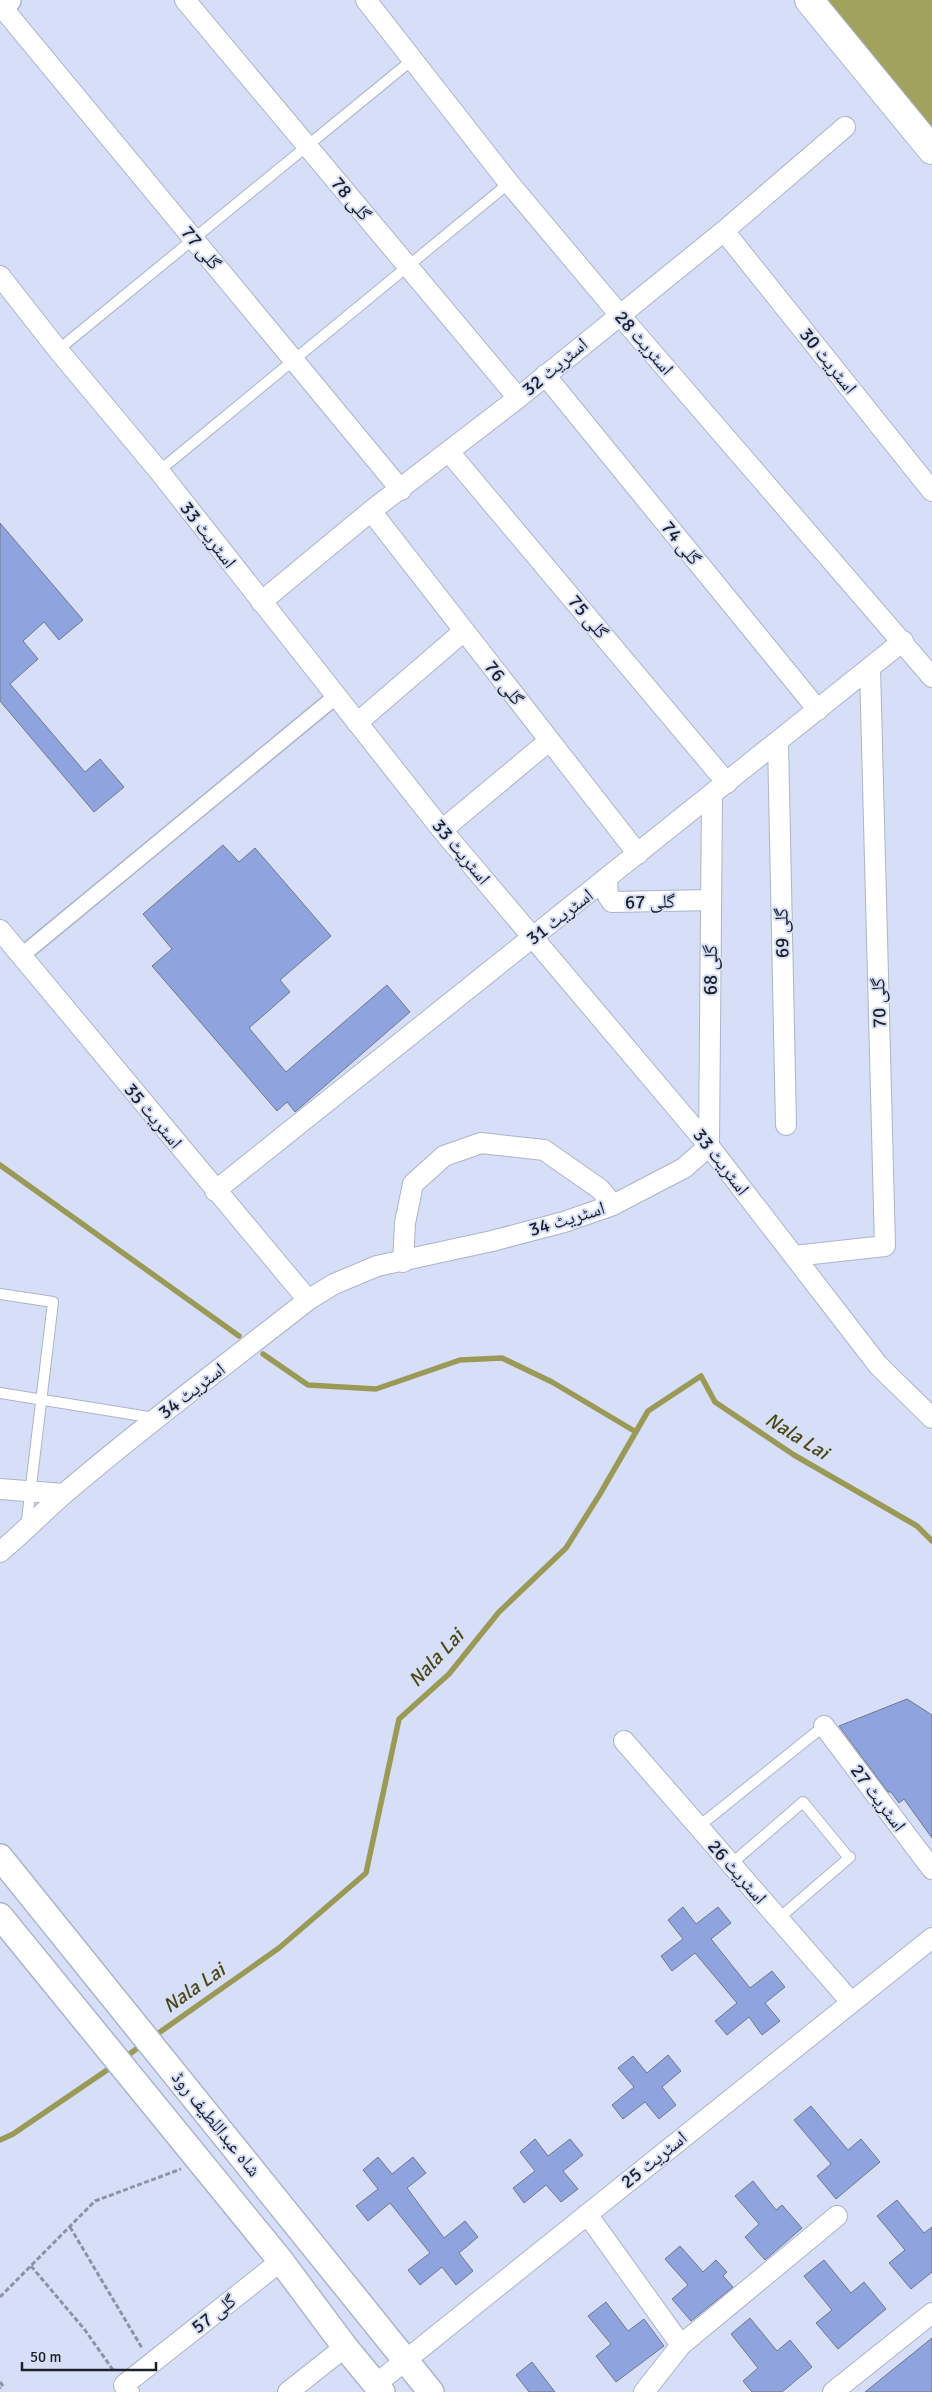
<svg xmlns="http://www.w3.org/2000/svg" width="932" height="2392" viewBox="0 0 932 2392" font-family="Signika,'Noto Naskh Arabic',sans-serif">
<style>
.forest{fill:#a1a25e}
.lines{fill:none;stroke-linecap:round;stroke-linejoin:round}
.stream{stroke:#9a9a56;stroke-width:5.5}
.building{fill:#8fa4df;stroke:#6f778c}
.service-casing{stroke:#abb4ca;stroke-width:12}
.pedestrian-casing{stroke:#abb4ca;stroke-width:18}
.minor-casing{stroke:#abb4ca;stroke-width:22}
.tertiary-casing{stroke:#abb4ca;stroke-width:28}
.secondary-casing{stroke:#abb4ca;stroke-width:30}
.path{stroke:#8d93a5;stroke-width:3;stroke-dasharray:5 2.5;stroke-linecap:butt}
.service{stroke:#fff;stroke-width:10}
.pedestrian{stroke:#fff;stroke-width:15}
.minor{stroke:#fff;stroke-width:20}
.tertiary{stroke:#fff;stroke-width:25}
.secondary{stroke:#fff;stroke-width:28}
.labels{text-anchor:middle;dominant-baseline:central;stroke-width:4;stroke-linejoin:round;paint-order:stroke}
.street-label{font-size:19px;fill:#1e212a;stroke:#d6dff7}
.water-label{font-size:20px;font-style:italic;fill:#4b4a16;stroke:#d6dff7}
</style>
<rect width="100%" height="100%" fill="#d6dff7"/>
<!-- forest -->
<path class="forest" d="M821,0H932V135Z"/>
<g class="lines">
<!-- stream -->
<path class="stream" d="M0,1165L239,1336
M263,1354L308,1385L376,1389L460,1360L502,1358L552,1382L636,1432
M153,2037L279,1948L366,1873L399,1719L449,1674L499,1612L566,1548L600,1494L648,1411L701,1376L715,1402L794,1455L917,1526L932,1541
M123,2059L143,2044
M0,2140L13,2134L113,2066"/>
</g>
<!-- building -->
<path class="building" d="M0,523L83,620L59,640L44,622L23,641L38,659L10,684L85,772L100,759L124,787L94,812L0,701Z
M223,845L239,862L255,848L331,936L280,980L290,992L249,1028L286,1072L387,985L410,1012L295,1112L287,1102L277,1111L152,966L172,949L143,914Z
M907,1699L932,1715V1838L904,1799L899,1803L891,1792H888L839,1726Z
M683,1907L696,1924L718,1907L731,1923L711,1939L750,1988L772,1971L785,1987L765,2003L780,2021L762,2035L749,2017L727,2035L715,2021L737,2003L695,1953L672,1971L661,1956L683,1939L668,1920Z
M668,2055L681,2071L662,2087L676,2105L659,2119L645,2102L623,2119L612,2105L634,2087L618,2068L633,2056L647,2073Z
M811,2106L848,2150L861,2139L880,2162L836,2199L817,2176L831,2164L794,2120Z
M535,2139L548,2156L570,2139L583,2155L563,2171L578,2189L561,2202L546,2185L524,2203L513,2188L535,2171L520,2152Z
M378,2157L392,2174L413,2157L426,2173L407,2188L444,2238L465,2221L478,2237L459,2253L473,2271L456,2285L442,2267L420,2285L408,2270L430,2253L390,2203L368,2221L356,2206L378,2189L363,2170Z
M753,2181L776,2210L782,2205L802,2228L765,2260L745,2237L759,2224L735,2196Z
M897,2200L924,2233L932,2227V2272L911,2289L889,2263L905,2250L877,2216Z
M680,2246L703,2272L716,2260L727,2272L723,2276L733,2287L691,2321L672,2299L688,2285L665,2259Z
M824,2260L851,2293L864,2282L886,2309L838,2349L816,2323L832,2310L804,2276Z
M606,2302L628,2331L644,2319L664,2346L616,2382L596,2356L611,2344L588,2316Z
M750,2318L777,2351L790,2340L812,2367L782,2392H752L743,2381L758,2368L731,2334Z
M932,2338V2392H865Z
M532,2362L555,2392H529L516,2375Z"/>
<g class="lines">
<defs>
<path id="service" d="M58,350L412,60
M159,471L509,183
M0,1294L53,1302L26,1528
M0,1393L155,1418
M698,1827L824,1726
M731,1864L803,1802L849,1858
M778,1919L850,1857"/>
<path id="pedestrian" d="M21,956L335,697"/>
<path id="minor" d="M185,0L518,398
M366,0L509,183L619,314L932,677
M1,6L401,490
M724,231L932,491
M0,276L58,350L159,471L442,830L709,1146L878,1365L932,1418
M545,375L818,710
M449,452L727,783
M371,511L638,854
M261,602L371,511L518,398L724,231L845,127
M357,723L464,631
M778,742L786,1125
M442,830L549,741
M607,880L608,896L612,902L711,900
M0,930L308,1300
M215,1191L903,641
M794,1256L885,1246L870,668
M403,1262L405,1223L413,1184L444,1156L481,1143L544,1150L600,1189L613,1205
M0,1489L64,1494
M0,1552C23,1533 43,1512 65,1493C143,1426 227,1364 308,1300L334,1284L377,1266L492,1241L564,1222L613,1205L684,1168L709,1146L712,795
M824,1726L932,1869
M624,1741L851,2002
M587,2214L681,2345
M376,2384L932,1938
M129,2392L124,2385L281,2261
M288,2392L345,2347
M644,2392L681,2345L837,2216
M833,2392L932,2313"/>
<path id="tertiary" d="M0,6L8,0
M0,1857L431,2392
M0,1916L281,2261L345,2347L382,2392"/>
<path id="secondary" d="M809,0L932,150"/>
</defs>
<!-- service casing -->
<use href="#service" class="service-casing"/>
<!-- pedestrian casing -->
<use href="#pedestrian" class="pedestrian-casing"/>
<!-- minor casing -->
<use href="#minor" class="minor-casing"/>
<!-- tertiary casing -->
<use href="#tertiary" class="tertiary-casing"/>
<!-- secondary casing -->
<use href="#secondary" class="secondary-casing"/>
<!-- path -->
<path class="path" d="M70,2227L142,2348
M31,2266L85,2330L113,2370
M0,2297L95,2201L181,2169
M0,2382L3,2386L0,2388"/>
<!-- service -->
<use href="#service" class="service"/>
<!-- pedestrian -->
<use href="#pedestrian" class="pedestrian"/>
<!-- minor -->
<use href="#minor" class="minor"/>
<!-- tertiary -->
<use href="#tertiary" class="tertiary"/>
<!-- secondary -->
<use href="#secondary" class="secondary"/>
</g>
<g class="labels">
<!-- street labels -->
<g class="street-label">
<text transform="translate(351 199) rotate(50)">گلی 78</text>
<text transform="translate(201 248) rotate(50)">گلی 77</text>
<text transform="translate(644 343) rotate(49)">اسٹریٹ 28</text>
<text transform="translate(828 361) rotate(51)">اسٹریٹ 30</text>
<text transform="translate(555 367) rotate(-40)">اسٹریٹ 32</text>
<text transform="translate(208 535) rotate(52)">اسٹریٹ 33</text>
<text transform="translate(681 543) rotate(51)">گلی 74</text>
<text transform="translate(588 617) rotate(50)">گلی 75</text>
<text transform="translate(504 683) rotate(52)">گلی 76</text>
<text transform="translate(461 852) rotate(50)">اسٹریٹ 33</text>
<text transform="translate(650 902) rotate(-1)">گلی 67</text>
<text transform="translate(560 917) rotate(-38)">اسٹریٹ 31</text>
<text transform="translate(782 933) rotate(-91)">گلی 69</text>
<text transform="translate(711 970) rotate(-90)">گلی 68</text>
<text transform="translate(879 1003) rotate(-92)">گلی 70</text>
<text transform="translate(153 1116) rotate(50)">اسٹریٹ 35</text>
<text transform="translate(721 1162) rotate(52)">اسٹریٹ 33</text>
<text transform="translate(567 1219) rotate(-17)">اسٹریٹ 34</text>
<text transform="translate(192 1391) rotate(-38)">اسٹریٹ 34</text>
<text transform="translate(878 1798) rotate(53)">اسٹریٹ 27</text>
<text transform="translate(737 1872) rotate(49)">اسٹریٹ 26</text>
<text transform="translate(216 2124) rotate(51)">شاہ عبداللطیف روڈ</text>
<text transform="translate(654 2160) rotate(-39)">اسٹریٹ 25</text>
<text transform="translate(214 2314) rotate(-38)">گلی 57</text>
</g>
<!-- water labels -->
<g class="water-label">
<text transform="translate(797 1436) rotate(32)">Nala Lai</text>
<text transform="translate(436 1658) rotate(-47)">Nala Lai</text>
<text transform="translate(194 1988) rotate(-35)">Nala Lai</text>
</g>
</g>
<!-- scale -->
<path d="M22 2362v8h134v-8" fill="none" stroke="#1e212a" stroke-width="2.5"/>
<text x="30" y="2362" font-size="15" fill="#1e212a" stroke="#d6dff7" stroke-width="4" paint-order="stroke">50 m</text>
</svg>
